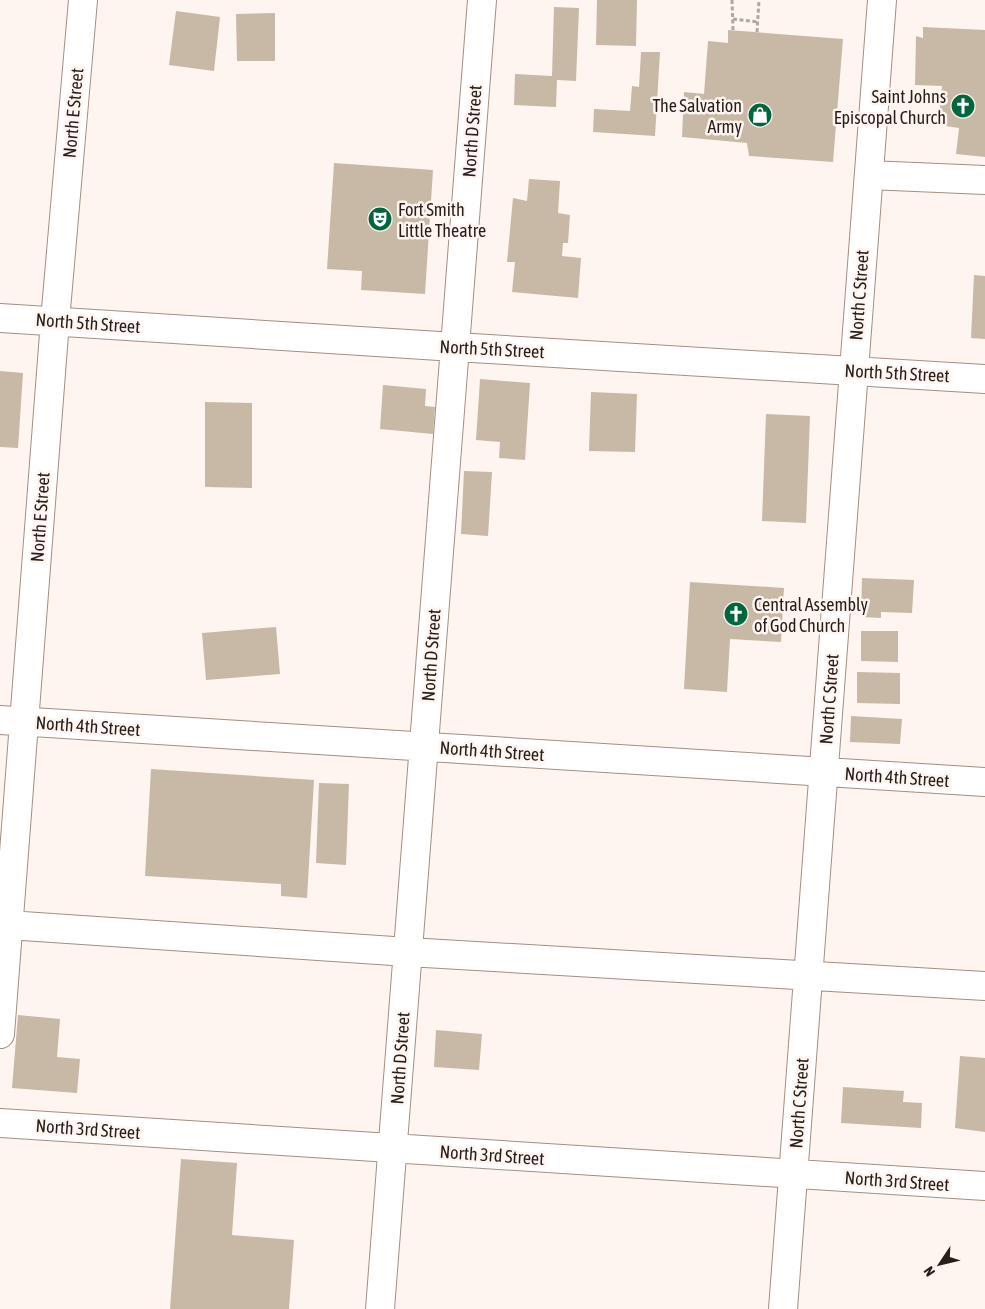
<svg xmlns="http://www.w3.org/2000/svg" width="985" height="1309" viewBox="0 0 985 1309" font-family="'Asap Condensed',sans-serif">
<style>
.building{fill:#c8b9a6}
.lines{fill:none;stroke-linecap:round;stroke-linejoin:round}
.minor-casing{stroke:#a38f82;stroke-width:30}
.path{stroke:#afa7a2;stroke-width:3;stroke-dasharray:4 2.5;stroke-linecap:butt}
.minor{stroke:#fff;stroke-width:28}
.labels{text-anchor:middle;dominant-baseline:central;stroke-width:5;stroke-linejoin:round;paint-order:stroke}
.poi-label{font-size:18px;fill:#261e19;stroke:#fef5f0;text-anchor:end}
.street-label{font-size:18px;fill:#261e19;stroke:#fef5f0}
</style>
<rect width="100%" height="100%" fill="#fef5f0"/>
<!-- building -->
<path class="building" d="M597,0H637L636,46L596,45Z
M554,7L579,8L576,81L557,80L556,107L514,105L515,74L552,76Z
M176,11L220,17L214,71L169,65Z
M275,13V61H237L236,14Z
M923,27L985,30V157L956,154L959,128L938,125L942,86L915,85L916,36L923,38Z
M728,30L843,39L833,162L749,156L747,143L682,137L684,92L704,94L708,41L728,43Z
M641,52H660L655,136L593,132L594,109L630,111L632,86L639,87Z
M334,163L433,170L425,294L361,290L362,271L327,269Z
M529,179L560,181L558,213L570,215L568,243H563L562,256L581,258L578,298L512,292L515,262H507L513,198L527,201Z
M974,275L985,276V339L971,338Z
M0,371L23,373L18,448L0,447Z
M480,379L530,383L525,460L499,458L500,442L476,440Z
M383,385L426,389L425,406L435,407L433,434L380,429Z
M591,392L637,394L635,452L589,451Z
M205,402L252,403V488L205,487Z
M766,414L810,416L806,523L762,521Z
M464,471L492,472L488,536L461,534Z
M862,578L914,580L912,613L881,612V618L861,617Z
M690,582L784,588L781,642L730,639L727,692L684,689Z
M276,627L280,674L206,680L202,633Z
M861,631H898V662L861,661Z
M857,672L900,673V704L857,703Z
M851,716L902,719L900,744L850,742Z
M151,769L314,780L307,898L281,896V884L145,876Z
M319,783L349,784L346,865L316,863Z
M18,1015L60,1019L57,1057L80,1059L77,1093L12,1088Z
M436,1030L482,1034L479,1070L434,1067Z
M960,1056L985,1058V1132L955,1128Z
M843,1087L904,1091L903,1102L922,1103L921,1128L841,1123Z
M181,1159L237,1163L232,1235L294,1240L289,1309H170Z"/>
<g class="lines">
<defs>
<path id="minor" d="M869,175L985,180
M0,318L455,347L985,379
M0,720L985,782
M8,925L408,952L985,986
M0,1034L55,321L83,0
M0,1123L985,1186
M380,1309L482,0
M783,1309L882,0"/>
</defs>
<!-- minor casing -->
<use href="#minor" class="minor-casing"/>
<!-- path -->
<path class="path" d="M732,0L733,30
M733,19L758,22
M757,32L759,0"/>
<!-- minor -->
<use href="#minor" class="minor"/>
</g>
<!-- icons -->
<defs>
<symbol id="church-disc" viewBox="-11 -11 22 22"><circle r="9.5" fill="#00673c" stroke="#fef5f0"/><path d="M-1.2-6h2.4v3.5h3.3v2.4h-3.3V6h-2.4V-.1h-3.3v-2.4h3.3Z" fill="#fff"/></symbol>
<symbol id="shop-disc" viewBox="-11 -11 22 22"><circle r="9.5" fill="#00673c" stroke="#fef5f0"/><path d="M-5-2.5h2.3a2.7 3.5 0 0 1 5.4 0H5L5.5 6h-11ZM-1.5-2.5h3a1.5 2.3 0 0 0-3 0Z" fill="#fff"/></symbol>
<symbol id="theatre-disc" viewBox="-11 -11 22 22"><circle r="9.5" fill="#00673c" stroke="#fef5f0"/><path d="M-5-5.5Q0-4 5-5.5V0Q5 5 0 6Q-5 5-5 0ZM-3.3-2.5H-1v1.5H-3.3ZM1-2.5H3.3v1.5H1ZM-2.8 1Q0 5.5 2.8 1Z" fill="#fff"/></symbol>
</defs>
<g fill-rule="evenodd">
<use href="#church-disc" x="949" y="92" width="28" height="28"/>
<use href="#shop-disc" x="746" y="101" width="28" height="28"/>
<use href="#theatre-disc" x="366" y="205" width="28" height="28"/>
<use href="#church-disc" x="722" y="600" width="28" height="28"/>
</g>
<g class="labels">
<!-- poi labels -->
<g class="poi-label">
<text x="946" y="96">Saint Johns<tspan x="946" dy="21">Episcopal Church</tspan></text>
<text x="742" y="105">The Salvation<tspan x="742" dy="21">Army</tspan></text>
<text x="398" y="209" text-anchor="start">Fort Smith<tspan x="398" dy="21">Little Theatre</tspan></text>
<text x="754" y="604" text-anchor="start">Central Assembly<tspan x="754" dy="21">of God Church</tspan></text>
</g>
<!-- street labels -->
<g class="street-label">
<text transform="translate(73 113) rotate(-85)">North E Street</text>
<text transform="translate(472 131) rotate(-86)">North D Street</text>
<text transform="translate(859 295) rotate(-86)">North C Street</text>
<text transform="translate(88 323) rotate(4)">North 5th Street</text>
<text transform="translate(492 349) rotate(3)">North 5th Street</text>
<text transform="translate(897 373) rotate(3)">North 5th Street</text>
<text transform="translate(40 517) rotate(-86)">North E Street</text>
<text transform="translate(431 655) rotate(-86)">North D Street</text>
<text transform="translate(829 699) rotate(-86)">North C Street</text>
<text transform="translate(88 726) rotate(4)">North 4th Street</text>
<text transform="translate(492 751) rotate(4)">North 4th Street</text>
<text transform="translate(897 777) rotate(4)">North 4th Street</text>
<text transform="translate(400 1058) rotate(-86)">North D Street</text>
<text transform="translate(799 1103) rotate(-86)">North C Street</text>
<text transform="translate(88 1129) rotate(4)">North 3rd Street</text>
<text transform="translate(492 1155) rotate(4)">North 3rd Street</text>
<text transform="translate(897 1181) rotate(4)">North 3rd Street</text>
</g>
</g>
<!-- north arrow -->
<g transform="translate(940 1264) rotate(235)" stroke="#fef5f0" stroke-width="4" paint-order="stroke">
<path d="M0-4L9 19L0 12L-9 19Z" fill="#261e19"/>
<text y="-8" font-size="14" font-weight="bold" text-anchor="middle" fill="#261e19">N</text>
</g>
</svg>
